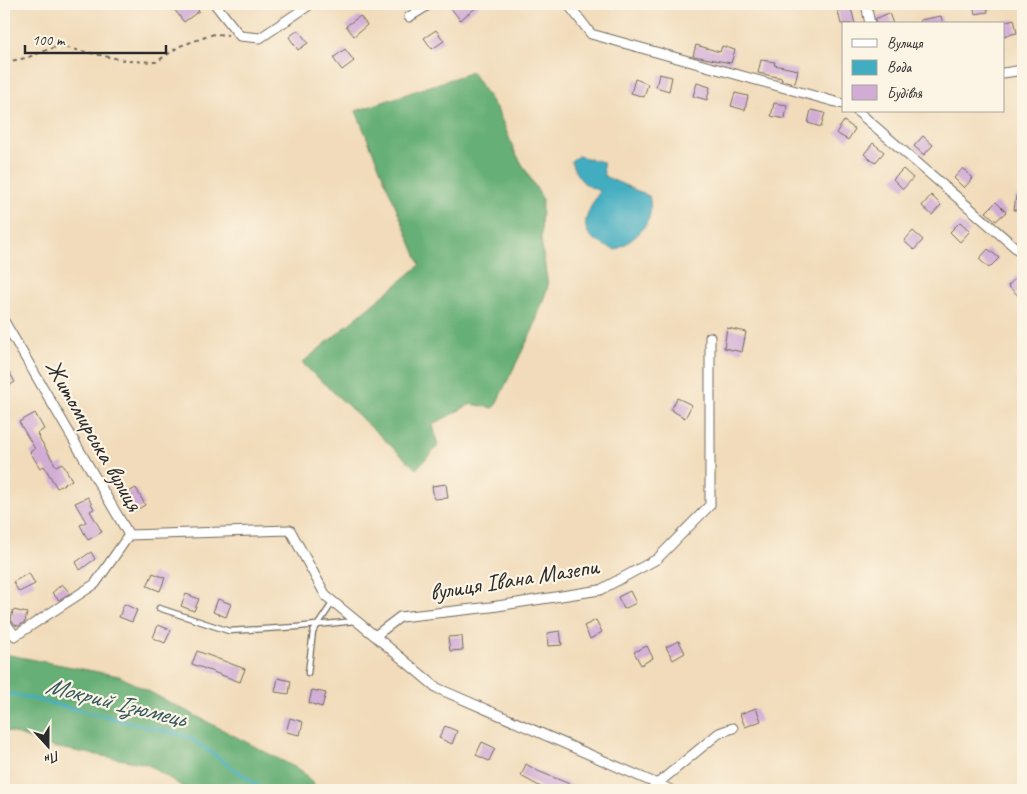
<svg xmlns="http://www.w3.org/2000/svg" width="1027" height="794" viewBox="0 0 1027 794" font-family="Caveat,sans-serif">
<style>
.forest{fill:#66af76;stroke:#486d50}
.water{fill:#42adc1;stroke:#366c76}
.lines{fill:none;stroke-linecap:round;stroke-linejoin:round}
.stream{stroke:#42adc1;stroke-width:3}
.building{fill:#d1acd5}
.service-casing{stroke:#70695d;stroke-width:7}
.minor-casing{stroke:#70695d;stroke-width:11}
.path{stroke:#70695d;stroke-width:2;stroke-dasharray:4 4;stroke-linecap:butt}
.service{stroke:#fff;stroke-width:4.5}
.minor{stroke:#fff;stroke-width:9}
.labels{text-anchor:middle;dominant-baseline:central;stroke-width:4.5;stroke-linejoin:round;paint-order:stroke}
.street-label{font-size:24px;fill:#2b2b2b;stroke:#fcf5e5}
.water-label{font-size:25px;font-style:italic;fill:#335860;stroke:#fcf5e5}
</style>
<rect width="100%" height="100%" fill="#fcf5e5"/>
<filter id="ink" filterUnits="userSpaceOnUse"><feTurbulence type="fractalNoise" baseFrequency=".02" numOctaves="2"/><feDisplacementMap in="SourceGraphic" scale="10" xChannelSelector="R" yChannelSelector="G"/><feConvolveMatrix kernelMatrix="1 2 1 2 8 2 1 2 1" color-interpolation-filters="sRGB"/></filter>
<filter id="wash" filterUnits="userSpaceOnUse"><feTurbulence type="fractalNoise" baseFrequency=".0096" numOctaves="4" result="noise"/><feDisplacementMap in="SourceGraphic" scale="20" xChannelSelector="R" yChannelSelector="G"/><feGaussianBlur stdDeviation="1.12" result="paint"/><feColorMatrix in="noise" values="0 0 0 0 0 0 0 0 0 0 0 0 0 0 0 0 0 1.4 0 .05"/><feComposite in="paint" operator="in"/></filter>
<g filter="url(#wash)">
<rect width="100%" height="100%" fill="#f1dbba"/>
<!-- forest -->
<path class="forest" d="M472,72L498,111L515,152L542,198L541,240L548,286L533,329L494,408L471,404L433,424L438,446L416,469L302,363L420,265L356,111Z
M4,654L119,676L302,771L318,790H188L147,764L53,747L4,730Z"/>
<!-- water -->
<path class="water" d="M578,156L603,162L604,176L649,196C656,223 638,237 616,250C577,236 580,223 600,191C584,186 576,177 571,161Z"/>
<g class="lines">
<!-- stream -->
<path class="stream" d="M4,692L189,737L264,790"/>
</g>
<g id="blocks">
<!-- building -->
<path class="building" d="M170,4H193L199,11L184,22Z
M448,4H481L460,20Z
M836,4H850L855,24H841Z
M973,4H987L988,12L975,14Z
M889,13L893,24H876L875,19Z
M360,16L367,25L354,36L346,26Z
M941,16L943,24H921L920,20Z
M1014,19L1017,33L1003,36V22Z
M298,30L308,43L298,50L289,37Z
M436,30L444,41L432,49L424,38Z
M696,45L720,52L722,46L735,50L731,63L693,56Z
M345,49L354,61L342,70L333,58Z
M761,60L775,62L774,65L798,70L795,83L781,80L782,78L758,73Z
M659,74L672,77L669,91L656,87Z
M635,79L648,84L644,97L631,93Z
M697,83L710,87L707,100L693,96Z
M735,93L748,96L745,110L731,106Z
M774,103L787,105L785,119L771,116Z
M811,110L825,113L821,127L808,123Z
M844,121L855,129L848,140L836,133Z
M923,136L933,145L924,155L914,146Z
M873,143L884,152L875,163L864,154Z
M963,168L973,178L964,188L954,178Z
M903,169L913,178L903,189L893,179Z
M931,195L941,205L932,215L922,206Z
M1016,196H1023V210H1014Z
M996,202L1006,212L996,221L986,212Z
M960,222L970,231L960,242L950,232Z
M913,231L923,240L914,250L904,241Z
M988,249L999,258L989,268L979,259Z
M1017,276L1023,282V300L1008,286Z
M727,328L746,332L742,352L724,348Z
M4,363L15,382L4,389Z
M677,398L692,405L685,418L671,410Z
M35,413L44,429L37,434L56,466L62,463L72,480L57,488L44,466L40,468L30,452L35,449L19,422Z
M446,484L448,498L434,499L432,486Z
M136,488L145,505L133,512L123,495Z
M88,497L94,509L90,511L102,532L88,540L80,525L86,522L75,503Z
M91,552L95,559L80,570L76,562Z
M29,573L35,584L19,592L13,582Z
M153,573L165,578L160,591L147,586Z
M62,584L70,593L59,600L52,593Z
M630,591L636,603L624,609L618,597Z
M186,594L199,599L194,611L181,606Z
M218,599L231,604L226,617L213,612Z
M124,604L137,610L132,622L119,617Z
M13,610L27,613L25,622L19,626L15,625L11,620Z
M596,620L602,632L590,639L584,626Z
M158,625L171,630L165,643L153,638Z
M560,631L562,645L548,646L547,633Z
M462,636L463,650L450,651L448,637Z
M679,641L685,653L673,660L666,647Z
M647,646L653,658L641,665L634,652Z
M197,651L245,669L240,682L192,664Z
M278,678L291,681L289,694L275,692Z
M312,690L326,693L322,707L309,703Z
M756,708L761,721L745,727L740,714Z
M290,718L303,722L300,735L286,732Z
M445,726L457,731L452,744L439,738Z
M482,742L495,748L489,761L476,755Z
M526,764L538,771L584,790H548L539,786L521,776Z"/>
</g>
</g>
<g filter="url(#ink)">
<use href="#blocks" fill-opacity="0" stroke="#70695d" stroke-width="1"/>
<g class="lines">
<defs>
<path id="service" d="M159,608L229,631L297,627L355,621
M308,673L313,632L333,602"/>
<path id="minor" d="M215,4L240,36L260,38L311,4
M568,4L591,34L843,104
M866,4L870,24
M409,17L430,4
M1003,73L1023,70
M857,111L1023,254
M4,321L129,535L290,530L326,596L375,636
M4,620L15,636L95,584L129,535
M657,784L719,733L733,728
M671,790L437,688L375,636L400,617L491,607L600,590L657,559L710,505V337"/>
</defs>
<!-- service casing -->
<use href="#service" class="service-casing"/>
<!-- minor casing -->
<use href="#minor" class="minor-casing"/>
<!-- path -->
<path class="path" d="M5,62L26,58L58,46L128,61L156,62L180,46L214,34L228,35"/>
<!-- service -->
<use href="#service" class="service"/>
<!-- minor -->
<use href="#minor" class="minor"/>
</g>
</g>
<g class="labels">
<!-- street labels -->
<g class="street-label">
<text transform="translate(94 435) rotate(60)">Житомирська вулиця</text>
<text transform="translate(514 579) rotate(-9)">вулиця Івана Мазепи</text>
</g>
<!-- water labels -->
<g class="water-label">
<text transform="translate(116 702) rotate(14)">Мокрий Ізюмець</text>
</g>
</g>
<!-- margin -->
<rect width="1027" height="794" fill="none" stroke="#fcf5e5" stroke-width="20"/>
<!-- legend -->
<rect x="842" y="22" width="162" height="90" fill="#fcf5e5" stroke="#a8a49b"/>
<rect x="852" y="39" width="25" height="8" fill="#ffffff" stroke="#a8a49b"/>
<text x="887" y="48" font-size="15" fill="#2b2b2b">Вулиця</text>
<rect x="852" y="60" width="25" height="15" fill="#42adc1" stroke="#a8a49b"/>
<text x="887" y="72" font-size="15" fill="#2b2b2b">Вода</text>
<rect x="852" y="85" width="25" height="15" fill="#d1acd5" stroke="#a8a49b"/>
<text x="887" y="98" font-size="15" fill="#2b2b2b">Будівля</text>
<!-- north arrow -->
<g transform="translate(48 746) rotate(159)" stroke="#fcf5e5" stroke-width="4" paint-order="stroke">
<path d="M0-4L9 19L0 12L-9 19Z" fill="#2b2b2b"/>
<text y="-8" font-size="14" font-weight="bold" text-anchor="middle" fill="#2b2b2b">Пн</text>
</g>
<!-- scale -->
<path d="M25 45v8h141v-8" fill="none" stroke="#2b2b2b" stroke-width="2.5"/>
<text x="32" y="45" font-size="15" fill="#2b2b2b" stroke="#fcf5e5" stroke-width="4" paint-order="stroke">100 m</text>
</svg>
